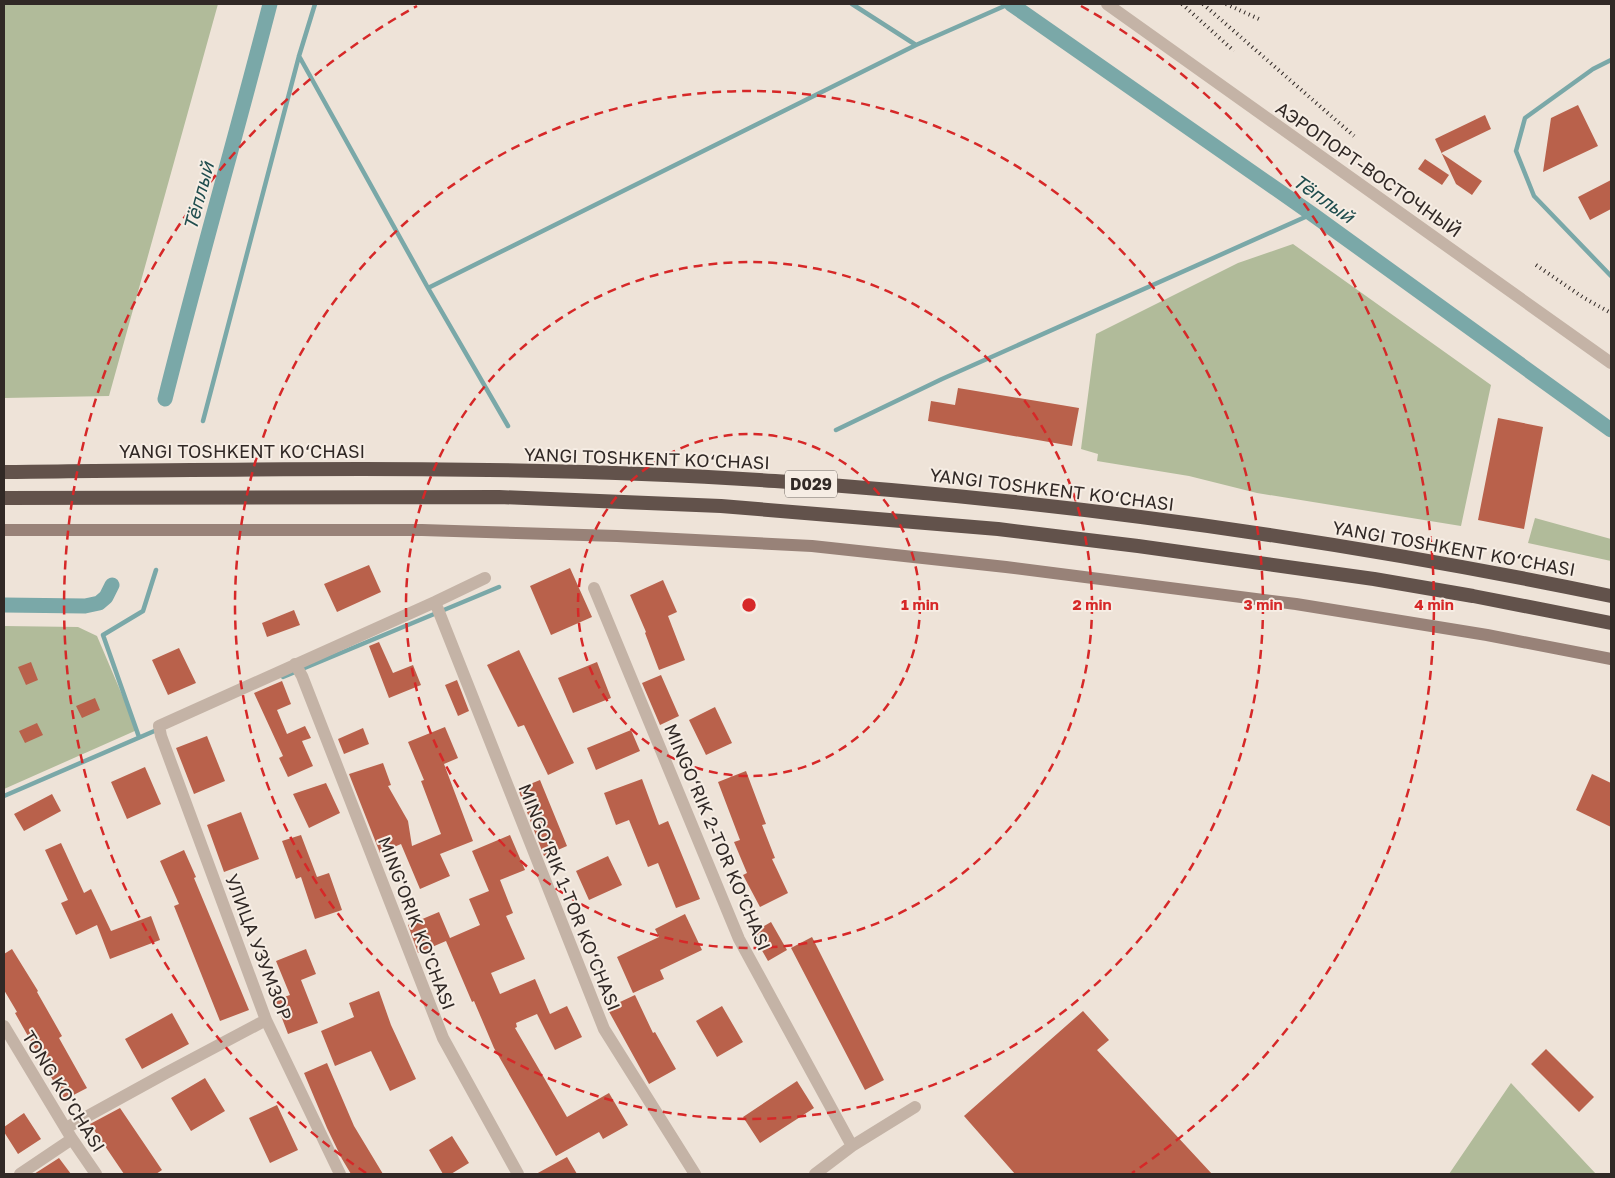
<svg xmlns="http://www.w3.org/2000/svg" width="1615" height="1178" viewBox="0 0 1615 1178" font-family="'Golos Text',sans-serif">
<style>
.green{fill:#b1bb9a}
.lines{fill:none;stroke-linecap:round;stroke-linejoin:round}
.stream{stroke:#7aa8a8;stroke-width:4.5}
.canal{stroke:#7aa8a8;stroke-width:15}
.building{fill:#b9614b}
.minor{stroke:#c4b3a6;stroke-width:12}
.secondary{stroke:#988278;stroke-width:12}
.trunk{stroke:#62524b;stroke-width:14}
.rail{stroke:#312926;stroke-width:4;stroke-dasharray:1 4;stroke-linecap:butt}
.ring{fill:none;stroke:#d62828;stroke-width:2.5;stroke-dasharray:9 6}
.labels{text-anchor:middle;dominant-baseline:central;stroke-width:4;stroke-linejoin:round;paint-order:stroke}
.shield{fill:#f6ede4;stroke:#6c645f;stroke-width:1}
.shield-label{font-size:16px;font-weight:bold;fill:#312926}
.street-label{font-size:18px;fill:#312926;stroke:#f6ede4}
.water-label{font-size:19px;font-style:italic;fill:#204d4e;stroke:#f6ede4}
.centre{fill:#d62828;stroke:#f6ede4;stroke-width:2.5}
.ring-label{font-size:15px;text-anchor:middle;font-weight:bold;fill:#d62828;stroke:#f6ede4;stroke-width:4;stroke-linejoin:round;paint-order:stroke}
</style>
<rect width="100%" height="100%" fill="#eee3d8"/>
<!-- green -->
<path class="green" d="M4,4H218L109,396L4,398Z
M1293,244L1491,385L1461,526L1257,493L1189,476L1097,461L1098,454L1081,449L1096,334L1238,263Z
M1535,518L1611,539V561L1528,543Z
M4,626L78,627L97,636L137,730L4,789Z
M1511,1083L1596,1174H1449Z"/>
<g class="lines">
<!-- stream -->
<path class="stream" d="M852,4L916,45
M299,56L428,288L508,426
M1611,60L1593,69L1525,118L1516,151L1534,196L1611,276
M428,288L916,45L1009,4
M203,421L299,56L315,4
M836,430L942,379L1312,214
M283,677L499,587
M139,737L103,635L143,611L156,570
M4,796L159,729"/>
<!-- canal -->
<path class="canal" d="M1011,4L1312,214L1611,430
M165,399C198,267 236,136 270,4
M4,605L85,606L99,603L106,597L112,585"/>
</g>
<!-- building -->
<path class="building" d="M1578,105L1598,146L1543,172L1551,118Z
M1485,115L1491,129L1441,153L1482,181L1472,195L1456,184L1435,139Z
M1425,159L1449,175L1442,185L1418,169Z
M1611,180V209L1590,220L1578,197Z
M958,388L1079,408L1072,446L928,421L931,401L955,405Z
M1498,418L1543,427L1524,529L1478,520Z
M369,565L381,592L337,612L324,584Z
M570,568L592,617L551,635L530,586Z
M663,580L677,612L668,616L685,660L659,670L645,633L646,632L630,595Z
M294,610L300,625L267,637L262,623Z
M379,642L393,673L413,665L421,685L389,698L369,646Z
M179,648L196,683L168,695L152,660Z
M519,650L574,763L548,775L524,725L518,727L487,665Z
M31,662L38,680L26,685L18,667Z
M597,662L611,698L573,713L558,678Z
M661,675L679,716L660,725L642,683Z
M457,680L469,711L458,716L445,685Z
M282,681L291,704L277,710L287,734L305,726L311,738L302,741L313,766L288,777L279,758L283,756L254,693Z
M95,698L100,710L82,718L76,706Z
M715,707L732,743L706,755L689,720Z
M37,723L43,735L25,743L19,731Z
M445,727L458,758L444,764L473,841L440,854L450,876L420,889L401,844L380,853L349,774L383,763L391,785L388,786L408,821L412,846L441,834L421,781L424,780L408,742Z
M363,728L369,744L344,754L338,739Z
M631,730L640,751L596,770L587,748Z
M207,736L225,781L194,794L176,748Z
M145,767L161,804L127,819L111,782Z
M746,771L766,824L762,825L775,858L772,859L788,893L760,907L743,875L747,873L734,842L740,840L718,782Z
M1592,774L1611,783V827L1576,810Z
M642,779L659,825L668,821L700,899L676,908L658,863L648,867L629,820L616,825L604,793Z
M540,780L567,846L544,856L518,789Z
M326,783L340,813L309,828L293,794Z
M52,794L61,811L24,831L14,814Z
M241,812L259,859L224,872L207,825Z
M301,835L317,877L329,873L342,910L315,919L301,877L296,879L282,841Z
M510,835L525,870L500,880L513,913L506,916L525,959L491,973L500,994L535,979L550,1014L567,1006L582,1037L555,1050L537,1014L516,1023L517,1027L515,1028L567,1117L609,1093L628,1125L603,1139L599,1132L556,1156L494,1048L474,1001L472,1002L446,941L418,953L408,925L439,912L450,938L480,925L469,899L489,891L472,851Z
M61,843L84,893L91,889L111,931L151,916L160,940L110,959L97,925L76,935L61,903L68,900L45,850Z
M184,850L196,877L194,878L249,1010L220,1021L174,906L179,904L160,861Z
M608,856L622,885L589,900L576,871Z
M685,914L702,950L660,970L664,979L633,993L617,957L659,937L655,929Z
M771,922L787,950L768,961L752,933Z
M812,937L884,1080L865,1090L791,948Z
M12,949L38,991L37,992L62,1036L59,1038L87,1088L64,1100L15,1013L17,1012L4,990V954Z
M306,949L316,974L301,980L318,1023L288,1034L275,1000L290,995L276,961Z
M379,991L391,1025L416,1079L390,1091L371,1051L335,1066L321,1031L354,1017L349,1003Z
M635,995L653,1033L655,1032L676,1069L649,1084L607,1008Z
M722,1006L743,1042L717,1057L696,1021Z
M1083,1011L1109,1040L1097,1050L1212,1174H1015L964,1116Z
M172,1013L189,1044L142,1069L125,1039Z
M1546,1049L1594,1097L1579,1112L1531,1064Z
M327,1063L354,1126L383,1174H351L342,1159L327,1128L304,1073Z
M205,1078L225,1111L191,1131L171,1098Z
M797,1081L814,1108L760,1143L743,1117Z
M277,1105L298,1150L270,1163L249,1118Z
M120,1108L162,1170L156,1174H124L90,1124Z
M24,1113L41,1139L18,1154L4,1132V1127Z
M452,1136L469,1163L451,1174H443L429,1150Z
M567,1157L577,1174H536Z
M59,1158L71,1174H34Z"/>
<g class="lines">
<!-- minor -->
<path class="minor" d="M1107,4L1611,363
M594,588L739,939L852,1146
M435,602L604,1029L695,1174
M295,664L302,676L443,1038L518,1174
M4,1026L72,1139L96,1174
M66,1128L166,1073L266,1020
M20,1174L72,1139
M340,1174L266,1020L161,736L159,726L435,602L485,578
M815,1174L852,1146L915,1107"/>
<!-- secondary -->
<path class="secondary" d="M4,530H422L617,536L812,546L1006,567L1296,604L1487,635L1611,659"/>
<!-- trunk -->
<path class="trunk" d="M4,472C261,469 519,464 775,481C1056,500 1336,539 1611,596
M4,498L499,497L721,506L998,529L1138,546L1374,579L1473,596L1611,623"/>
<!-- rail -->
<path class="rail" d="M1182,4L1234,51
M1203,4L1354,136
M1226,4L1259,19
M1536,265L1584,298L1611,313"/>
</g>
<!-- distance rings -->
<g class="ring">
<circle cx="749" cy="605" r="171"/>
<circle cx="749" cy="605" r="343"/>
<circle cx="749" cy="605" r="514"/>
<path d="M366 1173A685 685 0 0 1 417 6M1081 6A685 685 0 0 1 1132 1173"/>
</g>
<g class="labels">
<!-- shield labels -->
<rect class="shield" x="785" y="470.5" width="52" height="27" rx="4"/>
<g class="shield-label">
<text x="811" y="484">D029</text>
</g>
<!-- street labels -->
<g class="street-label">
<text transform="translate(1369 169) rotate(35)">АЭРОПОРТ-ВОСТОЧНЫЙ</text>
<text x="242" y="451">YANGI TOSHKENT KO‘CHASI</text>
<text transform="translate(647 458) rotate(2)">YANGI TOSHKENT KO‘CHASI</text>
<text transform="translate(1052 489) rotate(7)">YANGI TOSHKENT KO‘CHASI</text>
<text transform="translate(1454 548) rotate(10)">YANGI TOSHKENT KO‘CHASI</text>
<text transform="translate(718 837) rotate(67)">MINGO‘RIK 2-TOR KO‘CHASI</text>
<text transform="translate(570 897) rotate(68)">MINGO‘RIK 1-TOR KO‘CHASI</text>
<text transform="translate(417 923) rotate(69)">MING'ORIK KO'CHASI</text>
<text transform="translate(259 947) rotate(69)">УЛИЦА УЗУМЗОР</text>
<text transform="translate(64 1091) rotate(58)">TONG KO'CHASI</text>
</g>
<!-- water labels -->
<g class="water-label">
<text transform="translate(198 196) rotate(-75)">Тёплый</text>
<text transform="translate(1324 198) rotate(35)">Тёплый</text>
</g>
</g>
<circle cx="749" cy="605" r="8" class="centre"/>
<g class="ring-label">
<text x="920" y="610">1 min</text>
<text x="1092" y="610">2 min</text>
<text x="1263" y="610">3 min</text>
<text x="1434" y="610">4 min</text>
</g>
<!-- border -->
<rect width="1615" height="1178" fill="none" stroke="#312926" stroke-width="10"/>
</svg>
